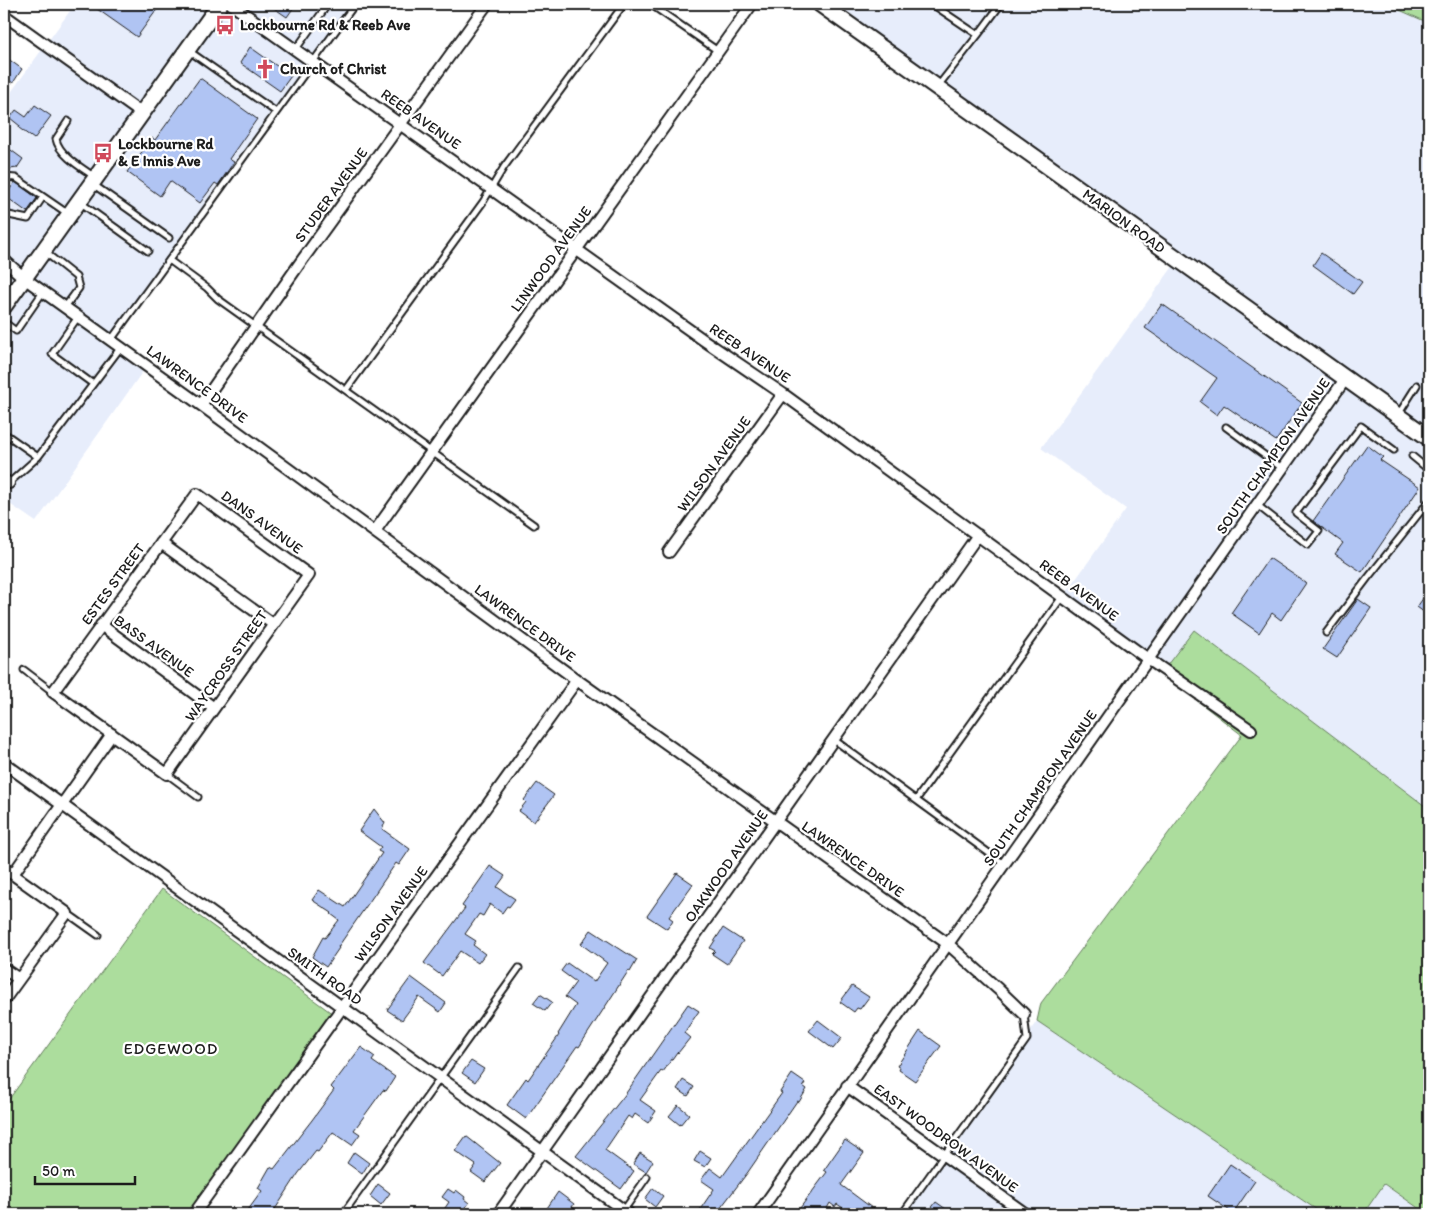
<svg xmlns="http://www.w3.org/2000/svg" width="1433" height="1218" viewBox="0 0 1433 1218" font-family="Itim,sans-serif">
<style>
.built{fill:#e7edfb}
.green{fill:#acdd9d;stroke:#647c5c}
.building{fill:#b0c4f3;stroke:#1c1c1c}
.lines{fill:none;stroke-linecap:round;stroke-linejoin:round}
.lane-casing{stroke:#1c1c1c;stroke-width:9}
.street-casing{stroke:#1c1c1c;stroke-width:14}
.secondary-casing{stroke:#1c1c1c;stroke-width:19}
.lane{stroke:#fff;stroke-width:5}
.street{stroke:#fff;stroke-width:10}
.secondary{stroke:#fff;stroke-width:15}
.labels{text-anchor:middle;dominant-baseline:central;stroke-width:4.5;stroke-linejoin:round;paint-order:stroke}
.poi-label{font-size:15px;font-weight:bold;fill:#1c1c1c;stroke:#fff;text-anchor:start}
.street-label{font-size:15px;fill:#1c1c1c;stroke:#fff}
.neighbourhood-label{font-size:16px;letter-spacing:1px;fill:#1c1c1c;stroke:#fff}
</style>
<rect width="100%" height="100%" fill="#fff"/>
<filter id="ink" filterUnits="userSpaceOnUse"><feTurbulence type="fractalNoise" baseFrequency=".02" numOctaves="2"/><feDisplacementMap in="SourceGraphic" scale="10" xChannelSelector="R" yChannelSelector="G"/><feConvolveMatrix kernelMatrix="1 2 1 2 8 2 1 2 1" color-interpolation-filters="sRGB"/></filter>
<g filter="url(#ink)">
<!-- built -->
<path class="built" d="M75,4H358L114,339L148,364L36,522L4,500V102Z
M822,4H1386L1429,23V809L1194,630L1161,673L1061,600L1126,509L1041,448L1177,261Z
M1037,1021L1323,1214H902Z
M1383,1184L1427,1214H1363Z"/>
<!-- green -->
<path class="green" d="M1386,4H1429V23Z
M1194,630L1429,809V1214H1427L1384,1184L1363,1214H1323L1037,1021L1041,1003L1242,735L1161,673Z
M162,889L333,1014L188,1214H4V1106Z"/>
<!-- building -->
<path class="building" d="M90,4H161L137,37Z
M268,4H296L287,17Z
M250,47L291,76L280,91L240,63Z
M4,56L22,69L13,83L4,77Z
M200,78L257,119L229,159L234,162L218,185L215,183L200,203L170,181L160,196L127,172L152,138L155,140Z
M35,105L51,116L34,139L19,128L20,126L10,118L16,110L26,117Z
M4,145L23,159L17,168L4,170Z
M15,182L37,198L27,212L5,196Z
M1321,253L1362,282L1353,294L1313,265Z
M1162,304L1302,403L1276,441L1224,405L1217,415L1200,402L1217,378L1145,328Z
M1367,445L1383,457L1380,460L1420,487L1362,572L1335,554L1343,543L1313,521Z
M1269,558L1306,583L1281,620L1272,613L1259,633L1231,613Z
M1429,590V616L1417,607Z
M1358,599L1371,608L1337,658L1323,649Z
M537,783L554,795L534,822L519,811L526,802L524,800Z
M374,809L385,823L382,829L410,849L399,865L396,863L338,947L339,948L326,967L312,957L323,937L325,938L339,920L331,914L332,913L312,900L319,890L345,907L382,853L378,851L381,847L359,831Z
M490,866L505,876L497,887L515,899L509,907L507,906L502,913L490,904L483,916L479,914L465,934L476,941L473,945L485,954L478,963L460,951L442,976L424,963L465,908L462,906Z
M677,873L693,884L669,917L673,920L667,929L647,916Z
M723,928L743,941L727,964L712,954L715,951L710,948Z
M591,930L637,960L630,972L629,970L579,1047L577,1046L526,1119L507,1105L526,1078L528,1080L559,1035L558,1034L576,1005L565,997L576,982L561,971L567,963L594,982L607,963L581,944Z
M411,977L446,1003L440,1012L419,997L402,1020L387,1010Z
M852,986L869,997L860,1009L857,1008L854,1012L840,1002Z
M540,994L552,1002L545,1011L533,1003Z
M688,1004L699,1011L684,1033L690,1038L678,1053L677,1052L663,1072L661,1071L640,1100L656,1111L648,1123L635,1114L632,1119L628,1116L605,1150L634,1171L621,1189L576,1156L624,1096Z
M818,1020L842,1038L833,1049L809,1031Z
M920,1031L941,1046L915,1081L899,1070L900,1068L897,1066Z
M361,1047L375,1057L372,1061L395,1077L386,1091L383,1090L354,1130L360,1134L352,1145L333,1132L318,1152L316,1151L298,1174L272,1214H245L262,1191L258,1188L270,1167L274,1169L312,1120L334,1090L331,1087Z
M471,1061L484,1069L475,1082L462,1073Z
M792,1074L805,1083L803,1086L807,1089L799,1102L797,1101L748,1172L716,1214H697L714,1189L701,1180L710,1168L722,1177L782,1093L780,1092Z
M683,1080L694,1087L688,1096L677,1089Z
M678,1105L689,1114L680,1125L669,1116Z
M466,1136L500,1163L485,1182L471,1172L476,1165L455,1151Z
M845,1140L864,1153L841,1185L880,1214H852L837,1204L835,1207L830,1203L824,1214H798L800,1208L827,1172L824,1170Z
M700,1151L711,1158L705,1167L694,1161Z
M354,1152L369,1163L362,1174L347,1163Z
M640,1153L653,1161L646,1172L633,1164Z
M1230,1164L1255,1181L1233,1213L1208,1196Z
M378,1184L390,1193L381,1205L370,1196Z
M653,1188L663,1196L655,1207L645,1199Z
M448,1189L454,1193L456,1190L465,1197L464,1199L469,1203L461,1214H441L449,1202L442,1197Z
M558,1192L574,1204L572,1207L581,1214H543Z
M936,1202L953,1214H927Z"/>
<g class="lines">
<defs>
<path id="lane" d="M650,4L718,51
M932,4L978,35L1001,4
M296,49L328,4
M189,51L276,112
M938,86L978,35
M68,121L56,139C59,155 82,168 95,177
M4,177L16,178L67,213
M94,185L169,238
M81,203L148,251
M4,214L28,219L43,197
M46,253L76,277L79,288L65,307
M169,260L207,288L218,299L534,525
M78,317L52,354L93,384
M4,322L16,331L43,292
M111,340L355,4
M346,390L483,202L504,167L624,4
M1398,415L1417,385
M1226,427L1282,468
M4,433L38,457L121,347
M1412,456L1429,470
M4,490L9,483L38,457
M1257,505L1308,545L1319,531L1296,513L1361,426L1394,450
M1326,633L1367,579L1429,501
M24,670L53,692
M833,739L916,800L1062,597
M167,774L198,797
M916,800L1004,864
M67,913L98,935
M624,1210L647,1177
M343,1214L519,968
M902,1214L1027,1039L1024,1014"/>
<path id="street" d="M231,4L705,341L783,394L1148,659L1251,730
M4,15L141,113
M4,260L24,278L201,405L577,680L948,944L998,989L1024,1014
M201,405L300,263L487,4
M4,480L9,483
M197,494L309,575L167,774L53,692Z
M375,531L752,4
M161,543L273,624
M669,552L783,394
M101,625L214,708
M4,763L629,1214
M4,868L67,913L4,1000
M13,874L112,734
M4,969L19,979
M847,1086L1026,1214
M194,1214L577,680
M498,1214L978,535
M758,1214L1346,378"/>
<path id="secondary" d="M820,4L1429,438
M4,306L220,4"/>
</defs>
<!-- lane casing -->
<use href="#lane" class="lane-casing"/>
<!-- street casing -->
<use href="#street" class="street-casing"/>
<!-- secondary casing -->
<use href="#secondary" class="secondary-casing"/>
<!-- lane -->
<use href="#lane" class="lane"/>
<!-- street -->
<use href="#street" class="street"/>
<!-- secondary -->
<use href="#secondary" class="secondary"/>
</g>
</g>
<!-- icons -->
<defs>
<symbol id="bus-bare" viewBox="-9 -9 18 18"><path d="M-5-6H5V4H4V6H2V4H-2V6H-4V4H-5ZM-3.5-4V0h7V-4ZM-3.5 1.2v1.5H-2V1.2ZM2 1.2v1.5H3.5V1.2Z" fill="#d1495b" stroke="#fff" stroke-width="2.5" paint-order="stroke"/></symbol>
<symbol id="church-bare" viewBox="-9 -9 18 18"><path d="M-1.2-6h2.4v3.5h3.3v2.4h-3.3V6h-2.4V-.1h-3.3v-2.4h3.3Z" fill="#d1495b" stroke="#fff" stroke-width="2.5" paint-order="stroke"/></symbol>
</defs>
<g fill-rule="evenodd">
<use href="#bus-bare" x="211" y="11" width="28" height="28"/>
<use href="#church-bare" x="251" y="55" width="28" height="28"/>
<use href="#bus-bare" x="89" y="139" width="28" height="28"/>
</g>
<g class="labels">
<!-- poi labels -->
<g class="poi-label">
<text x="240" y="25">Lockbourne Rd &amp; Reeb Ave</text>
<text x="280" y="69">Church of Christ</text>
<text x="118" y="144">Lockbourne Rd<tspan x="118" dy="17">&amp; E Innis Ave</tspan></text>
</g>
<!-- street labels -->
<g class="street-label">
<text transform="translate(421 119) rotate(35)">REEB AVENUE</text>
<text transform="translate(331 195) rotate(-54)">STUDER AVENUE</text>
<text transform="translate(1124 221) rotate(36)">MARION ROAD</text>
<text transform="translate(551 259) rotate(-54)">LINWOOD AVENUE</text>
<text transform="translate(750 353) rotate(34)">REEB AVENUE</text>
<text transform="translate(197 384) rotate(36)">LAWRENCE DRIVE</text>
<text transform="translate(1273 456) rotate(-55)">SOUTH CHAMPION AVENUE</text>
<text transform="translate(714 464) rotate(-54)">WILSON AVENUE</text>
<text transform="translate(262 522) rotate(36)">DANS AVENUE</text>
<text transform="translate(113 584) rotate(-54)">ESTES STREET</text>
<text transform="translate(1079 590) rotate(36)">REEB AVENUE</text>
<text transform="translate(525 623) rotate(36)">LAWRENCE DRIVE</text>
<text transform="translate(154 646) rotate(36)">BASS AVENUE</text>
<text transform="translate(226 666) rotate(-55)">WAYCROSS STREET</text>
<text transform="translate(1040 788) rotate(-55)">SOUTH CHAMPION AVENUE</text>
<text transform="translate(853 859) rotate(35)">LAWRENCE DRIVE</text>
<text transform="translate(726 866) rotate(-55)">OAKWOOD AVENUE</text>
<text transform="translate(391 914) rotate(-54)">WILSON AVENUE</text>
<text transform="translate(325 976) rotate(36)">SMITH ROAD</text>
<text transform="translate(946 1138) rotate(36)">EAST WOODROW AVENUE</text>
</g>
<!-- neighbourhood labels -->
<g class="neighbourhood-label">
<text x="171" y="1048">EDGEWOOD</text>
</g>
</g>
<!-- margin -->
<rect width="1433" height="1218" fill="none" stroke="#fff" stroke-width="20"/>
<rect x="10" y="10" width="1413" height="1198" fill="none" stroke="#1c1c1c" stroke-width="2" filter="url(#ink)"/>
<!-- scale -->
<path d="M35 1176v8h100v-8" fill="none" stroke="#1c1c1c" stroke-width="2.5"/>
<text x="42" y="1176" font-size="15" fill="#1c1c1c" stroke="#ffffff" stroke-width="4" paint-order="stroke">50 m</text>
</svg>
